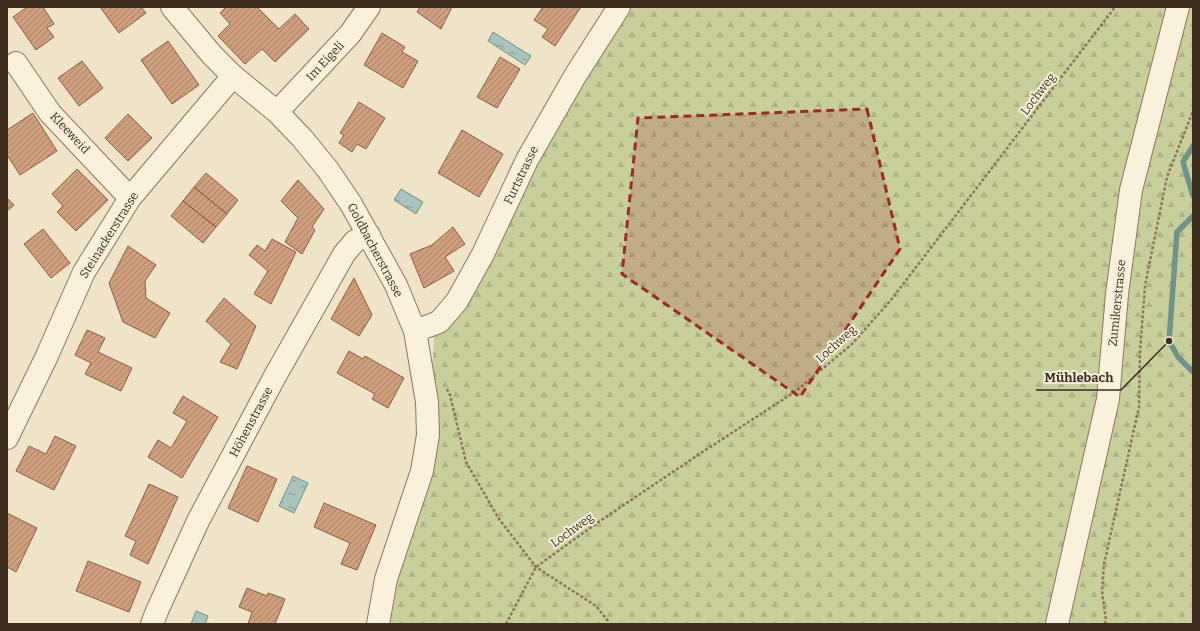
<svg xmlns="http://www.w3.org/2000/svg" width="1200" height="631" viewBox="0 0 1200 631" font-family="Bitter,serif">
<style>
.forest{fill:url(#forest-firs)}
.water{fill:url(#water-ripples);stroke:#6f938a}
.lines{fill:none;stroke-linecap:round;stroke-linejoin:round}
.stream{stroke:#6f938a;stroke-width:5.5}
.building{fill:url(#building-hatch);stroke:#8d5f41}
.minor-casing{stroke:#8d765c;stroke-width:24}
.path{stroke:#8d765c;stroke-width:2.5;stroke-dasharray:3 2;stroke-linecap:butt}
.minor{stroke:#faf1dc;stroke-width:22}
.marked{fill:#9e2a2b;fill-opacity:0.2;stroke:#9e2a2b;stroke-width:3;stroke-dasharray:8 5;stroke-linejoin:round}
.labels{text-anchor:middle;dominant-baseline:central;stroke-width:4;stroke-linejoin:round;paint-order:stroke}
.street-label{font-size:12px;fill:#3d2e20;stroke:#f7eed8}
.leader{fill:none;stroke:#3d2e20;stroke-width:1.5}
.callout-dot{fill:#3d2e20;stroke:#f7eed8;stroke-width:1.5}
.callout-label{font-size:13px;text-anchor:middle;font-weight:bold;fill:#3d2e20;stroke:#f7eed8;stroke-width:4;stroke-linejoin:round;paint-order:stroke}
</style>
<defs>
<pattern id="forest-firs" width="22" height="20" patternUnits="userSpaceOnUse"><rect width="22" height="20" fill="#c9cf9b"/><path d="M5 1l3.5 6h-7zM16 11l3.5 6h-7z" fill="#aeb285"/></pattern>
<pattern id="water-ripples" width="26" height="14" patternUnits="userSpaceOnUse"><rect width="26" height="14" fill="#a9c4bc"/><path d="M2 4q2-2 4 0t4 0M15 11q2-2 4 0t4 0" fill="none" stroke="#8ba098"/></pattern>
<pattern id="building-hatch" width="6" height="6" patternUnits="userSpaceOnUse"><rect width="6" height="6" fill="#cf9f7d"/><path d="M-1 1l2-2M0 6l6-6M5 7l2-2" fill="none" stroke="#a98266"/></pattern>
</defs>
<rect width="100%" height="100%" fill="#f0e4c8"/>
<!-- forest -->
<path class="forest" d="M619,7H1193V624H387L432,375L434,339L439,322Z"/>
<!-- water -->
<path class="water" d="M493,32L531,56L525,65L488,41Z
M401,189L423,202L416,214L394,200Z
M293,476L308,483L294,513L279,506Z
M196,611L208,616L205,624H191Z"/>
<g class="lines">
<!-- stream -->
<path class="stream" d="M1193,146L1183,162L1193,196
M1193,216L1177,232L1169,341L1178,357L1193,372"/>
</g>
<!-- building -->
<path class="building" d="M27,7H43L54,24L47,28L54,37L36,50L13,17Z
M100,7H141L146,13L119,33Z
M226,7H257L279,29L295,14L309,29L275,62L262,49L245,64L218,36L230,24L220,13Z
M420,7H452L441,29L417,12Z
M543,7H581L555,46L542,37L548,29L534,20Z
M382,33L405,47L402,52L418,61L403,88L364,65Z
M168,41L199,85L172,104L141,60Z
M500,57L520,69L497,108L477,97Z
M82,61L103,88L79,106L58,78Z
M359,102L385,118L366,149L357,144L352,152L339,143L344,135L340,133Z
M33,113L57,151L20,175L7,155V130Z
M128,114L152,138L128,161L105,138Z
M462,130L503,154L479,197L438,173Z
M77,169L108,200L76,231L57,212L63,206L52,194Z
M206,173L238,200L227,214L194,187Z
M298,180L324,209L312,227L315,230L302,254L285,242L298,218L281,201Z
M194,187L227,214L216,227L183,201Z
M7,198L14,205L7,211Z
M183,201L216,227L203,243L171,216Z
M453,227L465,244L445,257L454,271L424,288L410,254L432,245Z
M43,229L70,263L51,278L24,244Z
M272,239L296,252L271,304L254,294L268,271L249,255L257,245L265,251Z
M128,246L156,265L145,281L146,298L170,313L155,338L123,322L109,283Z
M354,278L372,315L359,336L331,319Z
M224,298L256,326L237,369L220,362L231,344L206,321Z
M87,330L105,338L98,352L132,368L121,391L85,374L91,363L75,355Z
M349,351L363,359L365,356L404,378L388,408L372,399L375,394L337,373Z
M183,396L218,417L182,478L148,457L158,440L171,448L187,421L173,413Z
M55,436L76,446L54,490L16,471L29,446L46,454Z
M247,466L277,479L258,522L228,508Z
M149,484L178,497L148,564L130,555L136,541L125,536Z
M324,503L376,525L357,570L341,564L350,543L314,527Z
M7,513L37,528L16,572L7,567Z
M88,561L141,582L129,612L76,591Z
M247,588L267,596L268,593L285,599L275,624H248L252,612L239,607Z"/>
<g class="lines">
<defs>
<path id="minor" d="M172,7L212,55L233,76L277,112L302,138L328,170L351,204L396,285L415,331L427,402L428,435L422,471L386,579L378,624
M16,63L50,113L130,198
M277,112L350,34L369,7
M415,331L439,322L457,301L483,254L527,160L575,76L619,7
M7,438L46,358L84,272L130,198L233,76
M152,624L157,611L198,521L274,378L344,254L355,241L369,235
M1057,624L1108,399L1117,294L1131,190L1178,7"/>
</defs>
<!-- minor casing -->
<use href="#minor" class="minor-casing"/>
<!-- path -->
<path class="path" d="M447,389L450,395L466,462L499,519L536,567L596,606L608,621L609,624
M506,624L536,567L597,523L698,455L796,391L852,344L891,300L1115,7
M1105,624L1106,620L1102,592L1104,564L1139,407L1140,352L1145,286L1167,177L1193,111"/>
<!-- minor -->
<use href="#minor" class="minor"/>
</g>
<!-- marked area -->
<path class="marked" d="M867,109L900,249L800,397L622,274L638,118Z"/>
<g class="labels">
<!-- street labels -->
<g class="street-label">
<text transform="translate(325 61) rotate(-47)">Im Eigeli</text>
<text transform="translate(1038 94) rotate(-53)">Lochweg</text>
<text transform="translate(70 133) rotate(47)">Kleeweid</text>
<text transform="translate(521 175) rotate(-64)">Furtstrasse</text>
<text transform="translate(109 235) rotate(-58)">Steinackerstrasse</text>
<text transform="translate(375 250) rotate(62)">Goldbacherstrasse</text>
<text transform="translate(1117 303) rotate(-84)">Zumikerstrasse</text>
<text transform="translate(836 344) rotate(-42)">Lochweg</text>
<text transform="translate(251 422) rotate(-62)">Höhenstrasse</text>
<text transform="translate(572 530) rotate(-36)">Lochweg</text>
</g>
</g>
<!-- callouts -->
<path class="leader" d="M1169 341L1121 390H1036"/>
<circle class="callout-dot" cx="1169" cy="341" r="4"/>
<g class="callout-label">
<text x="1079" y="382">Mühlebach</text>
</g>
<!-- border -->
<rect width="1200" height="631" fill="none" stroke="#3d2e20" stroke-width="16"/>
</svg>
